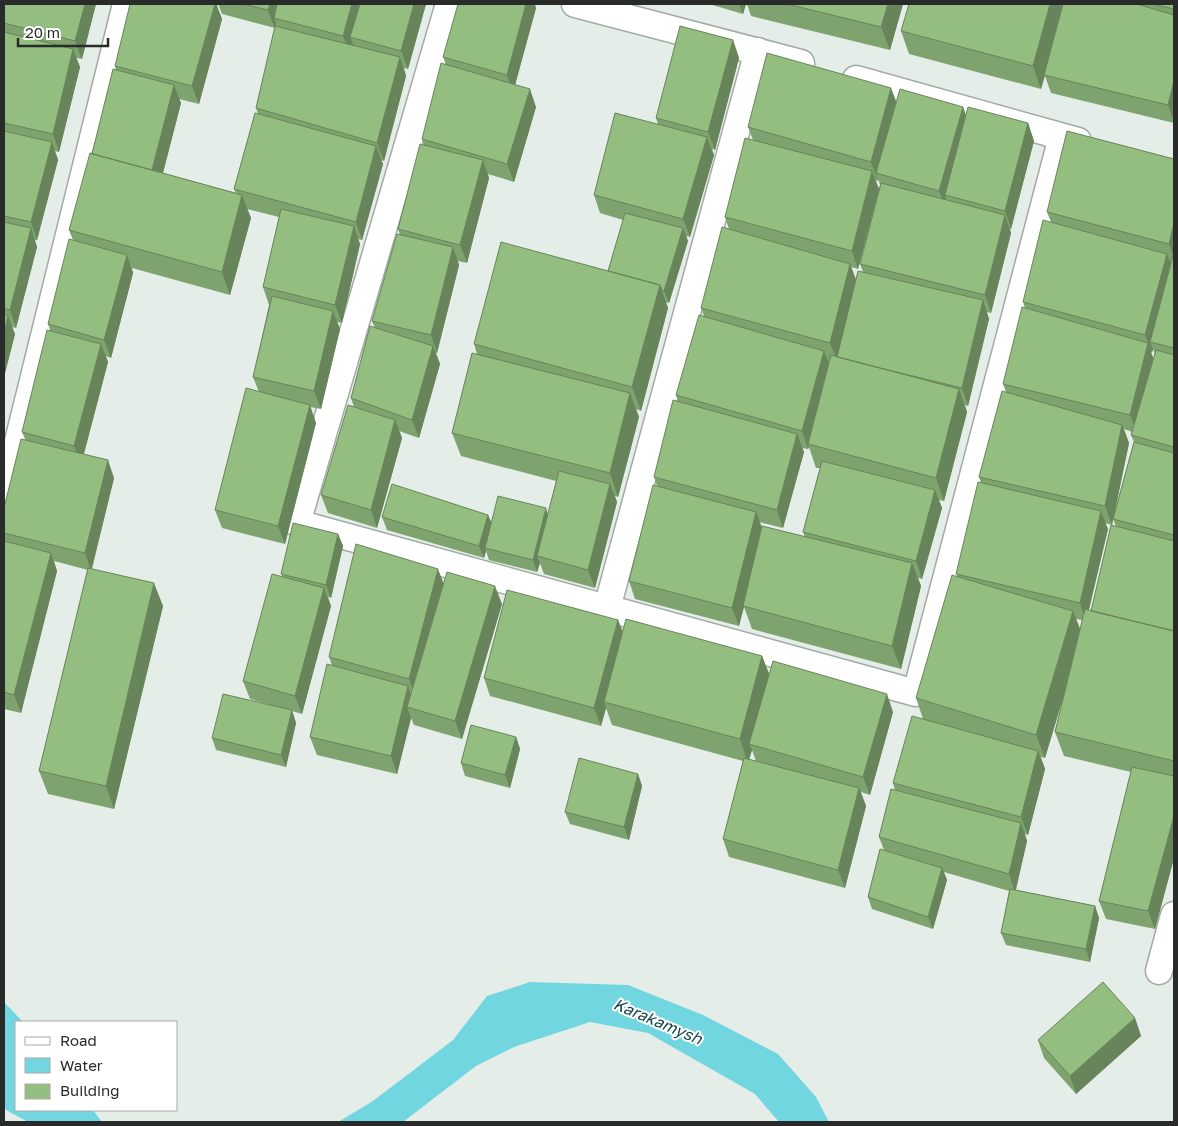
<svg xmlns="http://www.w3.org/2000/svg" width="1178" height="1126" viewBox="0 0 1178 1126" font-family="'Golos Text',sans-serif">
<style>
.water{fill:#72d6e0}
.lines{fill:none;stroke-linecap:round;stroke-linejoin:round}
.minor-casing{stroke:#a3aaa5;stroke-width:29}
.minor{stroke:#fff;stroke-width:26}
.wall{fill:#7fa36e;fill-rule:evenodd}
.shaded-wall{fill:#68845a}
.building{fill:#94bd80;stroke:#68845a}
.labels{text-anchor:middle;dominant-baseline:central;stroke-width:4;stroke-linejoin:round;paint-order:stroke}
.water-label{font-size:16px;font-style:italic;fill:#18464b;stroke:#fff}
</style>
<rect width="100%" height="100%" fill="#e5ede8"/>
<!-- water -->
<path class="water" d="M530,982L628,985L703,1015L778,1054L816,1097L829,1122H779L755,1094L648,1033L590,1022L514,1047L476,1066L403,1122H338L373,1101L453,1040L487,996Z
M4,1002L23,1022H16V1110H93L102,1122H28L6,1110L4,1105Z"/>
<g class="lines">
<defs>
<path id="minor" d="M449,4L297,523L916,693L1062,137
M575,4L801,63
M856,79L1078,141
M4,498L126,4
M607,608L758,51
M1159,971L1174,915"/>
</defs>
<!-- minor casing -->
<use href="#minor" class="minor-casing"/>
<!-- minor -->
<use href="#minor" class="minor"/>
</g>
<!-- wall -->
<path class="wall" d="M4,4H96L82,59L76,58L80,67L59,152L55,151L58,160L37,240H35L37,247L16,328L12,327L15,334L4,377Z
M218,4H426L408,69L404,68L406,76L384,161L381,160L383,164L362,240L358,239L360,244L342,323L337,322L340,329L321,409L310,407L316,423L285,544L222,528L215,510L259,392L253,377L269,305L263,287L279,217L247,209L251,218L230,295L132,268L133,273L111,358L106,356L108,362L84,454L114,478L92,569L163,606L114,809L48,794L39,771L88,570L54,561L57,571L21,713L4,709V508L25,439L22,432L50,330L48,324L73,240L69,230L116,70L115,66L217,6L222,19L199,104L179,99L181,103L163,173L236,193L234,189L258,114L256,108L275,28L222,14Z
M709,4H746L743,14Z
M747,4H903L890,50L751,16Z
M1141,4H1174V123L1051,93L1045,76L1041,89L909,54L901,31L1141,5Z
M536,8L515,84L536,107L514,182L488,174L489,178L467,263L458,261L459,265L437,353H436L440,364L419,438L399,431L402,438L377,528L328,513L321,495L354,407L351,398L375,328L372,321L400,235L398,229L424,145L422,139L446,64L443,57Z
M733,40L739,58L715,150L712,149L714,155L690,237L686,236L688,241L669,303L666,302L668,308L641,411L636,409L639,417L618,497L615,496L617,502L595,588L544,574L540,563L537,572L489,560L486,551L484,558L387,530L382,517L488,515L491,522L548,514L556,481L461,456L452,433L477,354L474,344L608,271L623,220L600,213L594,195L658,124L656,118Z
M896,101L963,107L966,115L1028,123L1034,141L1011,229H1010L1011,233L991,313L987,312L989,319L968,406L965,405L967,412L944,501L939,500L942,508L922,579L918,578L921,586L901,669L752,629L744,607L739,626L635,599L629,581L657,486L654,477L678,402L676,395L704,316L701,308L729,229L725,217L753,140L748,127ZM878,179L880,185L860,264L863,272L856,280L851,267L858,269L879,189L875,180L878,181ZM809,447L816,468H820L803,532L805,537L761,527L759,522L783,528L804,452L802,448L808,449Z
M1174,159V858L1155,929L1106,919L1099,901L1131,772L1064,756L1055,732L1068,682L1045,758L1041,757L1045,769L1028,835L1025,834L1027,841L1016,890L1095,906L1099,918L1090,962L1006,945L1001,933L1009,891L944,872L947,880L933,929L872,909L868,897L884,850L879,837L895,790L893,783L923,719L916,698L957,576L956,574L981,483L979,477L1006,392L1003,384L1025,308L1023,302L1051,222L1047,212ZM1153,349L1155,354L1154,359L1151,353ZM1124,429L1132,432L1131,435L1134,442L1113,519L1116,526L1091,611L1089,610L1108,529L1105,523L1112,525L1129,443ZM1076,619L1082,620L1080,629Z
M338,534L343,546L331,598L328,597L331,606L302,714L292,711L296,723L286,767L216,750L212,738L281,708L250,699L243,681L282,576L281,574Z
M444,583L502,604L462,739L414,725L411,718L397,774L317,755L310,737L332,665L329,657Z
M618,620L623,632L762,656L769,674L893,712L870,795L861,792L866,806L845,888L729,857L723,839L743,761L612,725L606,708L601,726L490,696L484,678ZM752,750L756,761L749,759Z
M516,737L520,749L510,788L465,776L461,763Z
M638,774L642,786L629,840L570,824L565,812Z
M1135,1018L1141,1036L1076,1094L1044,1058L1038,1040Z"/>
<!-- shaded-wall -->
<path class="shaded-wall" d="M85,4H96L82,59L75,41Z
M214,4H218L217,6L222,19L199,104L192,86Z
M270,4H281L274,18L276,23L275,29L268,10Z
M352,4H364L350,37L353,44L350,54L343,36Z
M414,4H426L408,69L401,51Z
M526,4H535L536,8L513,93L507,75Z
M739,4H746L743,14Z
M888,4H903L890,50L881,27Z
M1050,4H1064L1041,89L1033,66Z
M733,40L739,58L715,150L708,132Z
M73,49L80,67L59,152L53,134Z
M400,57L406,76L384,161L377,143Z
M1174,81V122L1168,105Z
M174,85L181,103L159,188L152,170Z
M891,88L898,106L876,173L878,179V181L871,162Z
M530,89L536,107L514,182L507,164Z
M963,107L969,125L945,195L947,203L946,209L939,191Z
M1028,123L1034,141L1011,229L1005,211Z
M707,137L714,155L690,237L683,219Z
M52,142L58,160L37,240L31,222Z
M376,146L383,164L362,240L356,222Z
M483,160L489,178L467,263L460,245Z
M872,171L879,189L858,269L852,251Z
M242,195L251,218L230,295L222,272Z
M1005,215L1011,233L991,313L985,295Z
M1174,223V258L1169,244Z
M354,226L360,244L342,323L335,305Z
M31,228L37,247L16,328L10,310Z
M683,228L688,241L669,303L664,291Z
M453,247L459,265L437,353L431,335Z
M1167,254L1174,272L1150,342L1153,349L1152,353L1145,335Z
M127,255L133,273L111,358L104,340Z
M850,264L857,282L837,361L830,343Z
M660,285L668,308L641,411L632,387Z
M983,300L989,319L968,406L962,388Z
M333,311L340,329L321,409L314,391Z
M8,316L15,334L4,377V333Z
M1148,343L1154,361L1137,433L1130,415Z
M101,344L108,362L81,464L74,446Z
M433,346L440,364L419,438L412,420Z
M824,351L831,369L808,444L809,447L808,449L802,431Z
M959,389L967,412L944,501L936,478Z
M630,393L639,417L618,497L610,473Z
M310,405L316,423L285,544L278,526Z
M395,420L402,438L377,528L371,510Z
M1122,425L1129,443L1112,525L1105,506Z
M797,434L804,452L783,528L777,510Z
M108,460L114,478L91,571L85,553Z
M610,484L617,502L595,588L588,570Z
M935,490L942,508L922,579L916,561Z
M546,508L550,521L537,556L540,563L537,572L533,560Z
M1101,511L1108,529L1086,621L1080,603Z
M756,512L763,530L739,626L732,608Z
M488,515L493,527L485,548L486,551L484,558L479,546Z
M338,534L343,546L331,598L326,585Z
M51,553L57,571L21,713L14,695Z
M912,563L921,586L901,669L892,646Z
M438,569L445,587L415,697L409,679Z
M154,583L163,606L114,809L106,786Z
M495,586L502,604L462,739L455,721Z
M324,588L331,606L302,714L295,696Z
M1073,611L1082,634L1045,758L1036,735Z
M618,620L625,638L604,702L606,708L601,726L594,708Z
M762,656L771,679L749,744L752,750L748,763L740,739Z
M408,686L414,704L407,707L411,718L397,774L391,756Z
M887,694L893,712L870,795L863,777Z
M292,710L296,723L286,767L281,755Z
M516,737L520,749L510,788L505,775Z
M1038,751L1045,769L1028,835L1021,817Z
M638,774L642,786L629,840L624,827Z
M859,788L866,806L845,888L838,870Z
M1174,816V858L1155,929L1148,911Z
M1021,823L1027,841L1015,892L1009,874Z
M942,868L947,880L933,929L928,917Z
M1095,906L1099,918L1090,962L1086,949Z
M1135,1018L1141,1036L1076,1094L1070,1076Z"/>
<!-- building -->
<path class="building" d="M4,4H85L75,41L4,23Z
M130,4H215L192,86L115,66Z
M243,4H270L268,10Z
M277,4H352L343,36L274,18Z
M360,4H414L401,51L350,37Z
M458,4H526L507,75L443,57Z
M787,4H888L881,27Z
M909,4H1050L1033,66L901,31Z
M1063,4H1137L1174,15V81L1168,105L1044,75Z
M1153,4H1174V9Z
M275,26L400,57L377,143L256,108Z
M680,26L733,40L708,132L656,118Z
M4,32L73,49L53,134L4,123Z
M767,53L891,88L871,162L748,127Z
M441,63L530,89L507,164L422,139Z
M113,69L174,85L152,170L92,154Z
M900,89L963,107L939,191L876,173Z
M968,107L1028,123L1005,211L945,195Z
M255,113L376,146L356,222L234,189Z
M615,113L707,137L683,219L594,195Z
M4,131L52,142L31,222L4,216Z
M1067,131L1174,159V223L1169,244L1047,212Z
M745,138L872,171L852,251L725,217Z
M420,144L483,160L460,245L398,229Z
M90,153L242,195L222,272L69,230Z
M881,183L1005,215L985,295L860,264Z
M281,209L354,226L335,305L263,287Z
M625,213L683,228L664,291L662,290L660,285L608,271Z
M1043,220L1167,254L1145,335L1023,302Z
M4,222L31,228L10,310L4,308Z
M722,227L850,264L830,343L701,308Z
M397,234L453,247L431,335L372,321Z
M69,239L127,255L104,340L48,324Z
M501,242L660,285L632,387L474,344Z
M1174,252V348L1150,342Z
M858,271L983,300L962,388L880,368L837,357Z
M272,296L333,311L314,391L253,377Z
M1022,307L1148,343L1130,415L1003,384Z
M4,314L8,316L4,333Z
M699,315L824,351L802,431L676,395Z
M370,326L433,346L412,420L351,398Z
M47,330L101,344L74,446L22,432Z
M1156,350L1174,355V447L1131,435Z
M472,353L630,393L610,473L452,433Z
M831,355L959,389L936,478L808,444Z
M246,388L310,405L278,526L215,510Z
M1002,391L1122,425L1105,506L979,477Z
M673,400L797,434L777,510L654,477Z
M348,405L395,420L371,510L321,495Z
M21,439L108,460L85,553L4,533V508Z
M1134,442L1174,453V535L1113,519Z
M822,461L935,490L916,561L803,532Z
M559,471L610,484L588,570L537,556Z
M978,482L1101,511L1080,603L956,574Z
M392,484L488,515L479,546L382,517Z
M653,485L756,512L732,608L629,581Z
M498,496L546,508L533,560L485,548Z
M293,523L338,534L326,585L281,574Z
M1111,525L1174,541V631L1091,611Z
M762,526L912,563L892,646L743,606Z
M4,541L51,553L14,695L4,692Z
M356,544L438,569L409,679L329,657Z
M88,568L154,583L106,786L39,771Z
M447,572L495,586L455,721L407,707Z
M272,574L324,588L295,696L243,681Z
M952,575L1073,611L1036,735L916,698Z
M507,590L618,620L594,708L484,678Z
M1085,609L1174,631V761L1055,732Z
M626,619L762,656L740,739L604,702Z
M773,661L887,694L863,777L749,744Z
M327,664L408,686L391,756L310,737Z
M223,694L292,710L281,755L212,738Z
M912,716L1038,751L1021,817L893,783Z
M471,725L516,737L505,775L461,763Z
M579,758L638,774L624,827L565,812Z
M744,758L859,788L838,870L723,839Z
M1132,767L1174,776V816L1148,911L1099,901Z
M891,789L1021,823L1009,874L879,837Z
M880,849L942,868L928,917L868,897Z
M1010,889L1095,906L1086,949L1001,933Z
M1103,982L1135,1018L1070,1076L1038,1040Z"/>
<g class="labels">
<!-- water labels -->
<g class="water-label">
<text transform="translate(658 1021) rotate(23)">Karakamysh</text>
</g>
</g>
<!-- border -->
<rect width="1178" height="1126" fill="none" stroke="#282b29" stroke-width="10"/>
<!-- legend -->
<rect x="15" y="1021" width="162" height="90" fill="#ffffff" stroke="#a9aaa9"/>
<rect x="25" y="1037" width="25" height="8" fill="#ffffff" stroke="#a9aaa9"/>
<text x="60" y="1046" font-size="15" fill="#282b29">Road</text>
<rect x="25" y="1058" width="25" height="15" fill="#72d6e0" stroke="#a9aaa9"/>
<text x="60" y="1071" font-size="15" fill="#282b29">Water</text>
<rect x="25" y="1084" width="25" height="15" fill="#94bd80" stroke="#a9aaa9"/>
<text x="60" y="1096" font-size="15" fill="#282b29">Building</text>
<!-- scale -->
<path d="M18 38v8h90v-8" fill="none" stroke="#282b29" stroke-width="2.5"/>
<text x="25" y="38" font-size="15" fill="#282b29" stroke="#ffffff" stroke-width="4" paint-order="stroke">20 m</text>
</svg>
